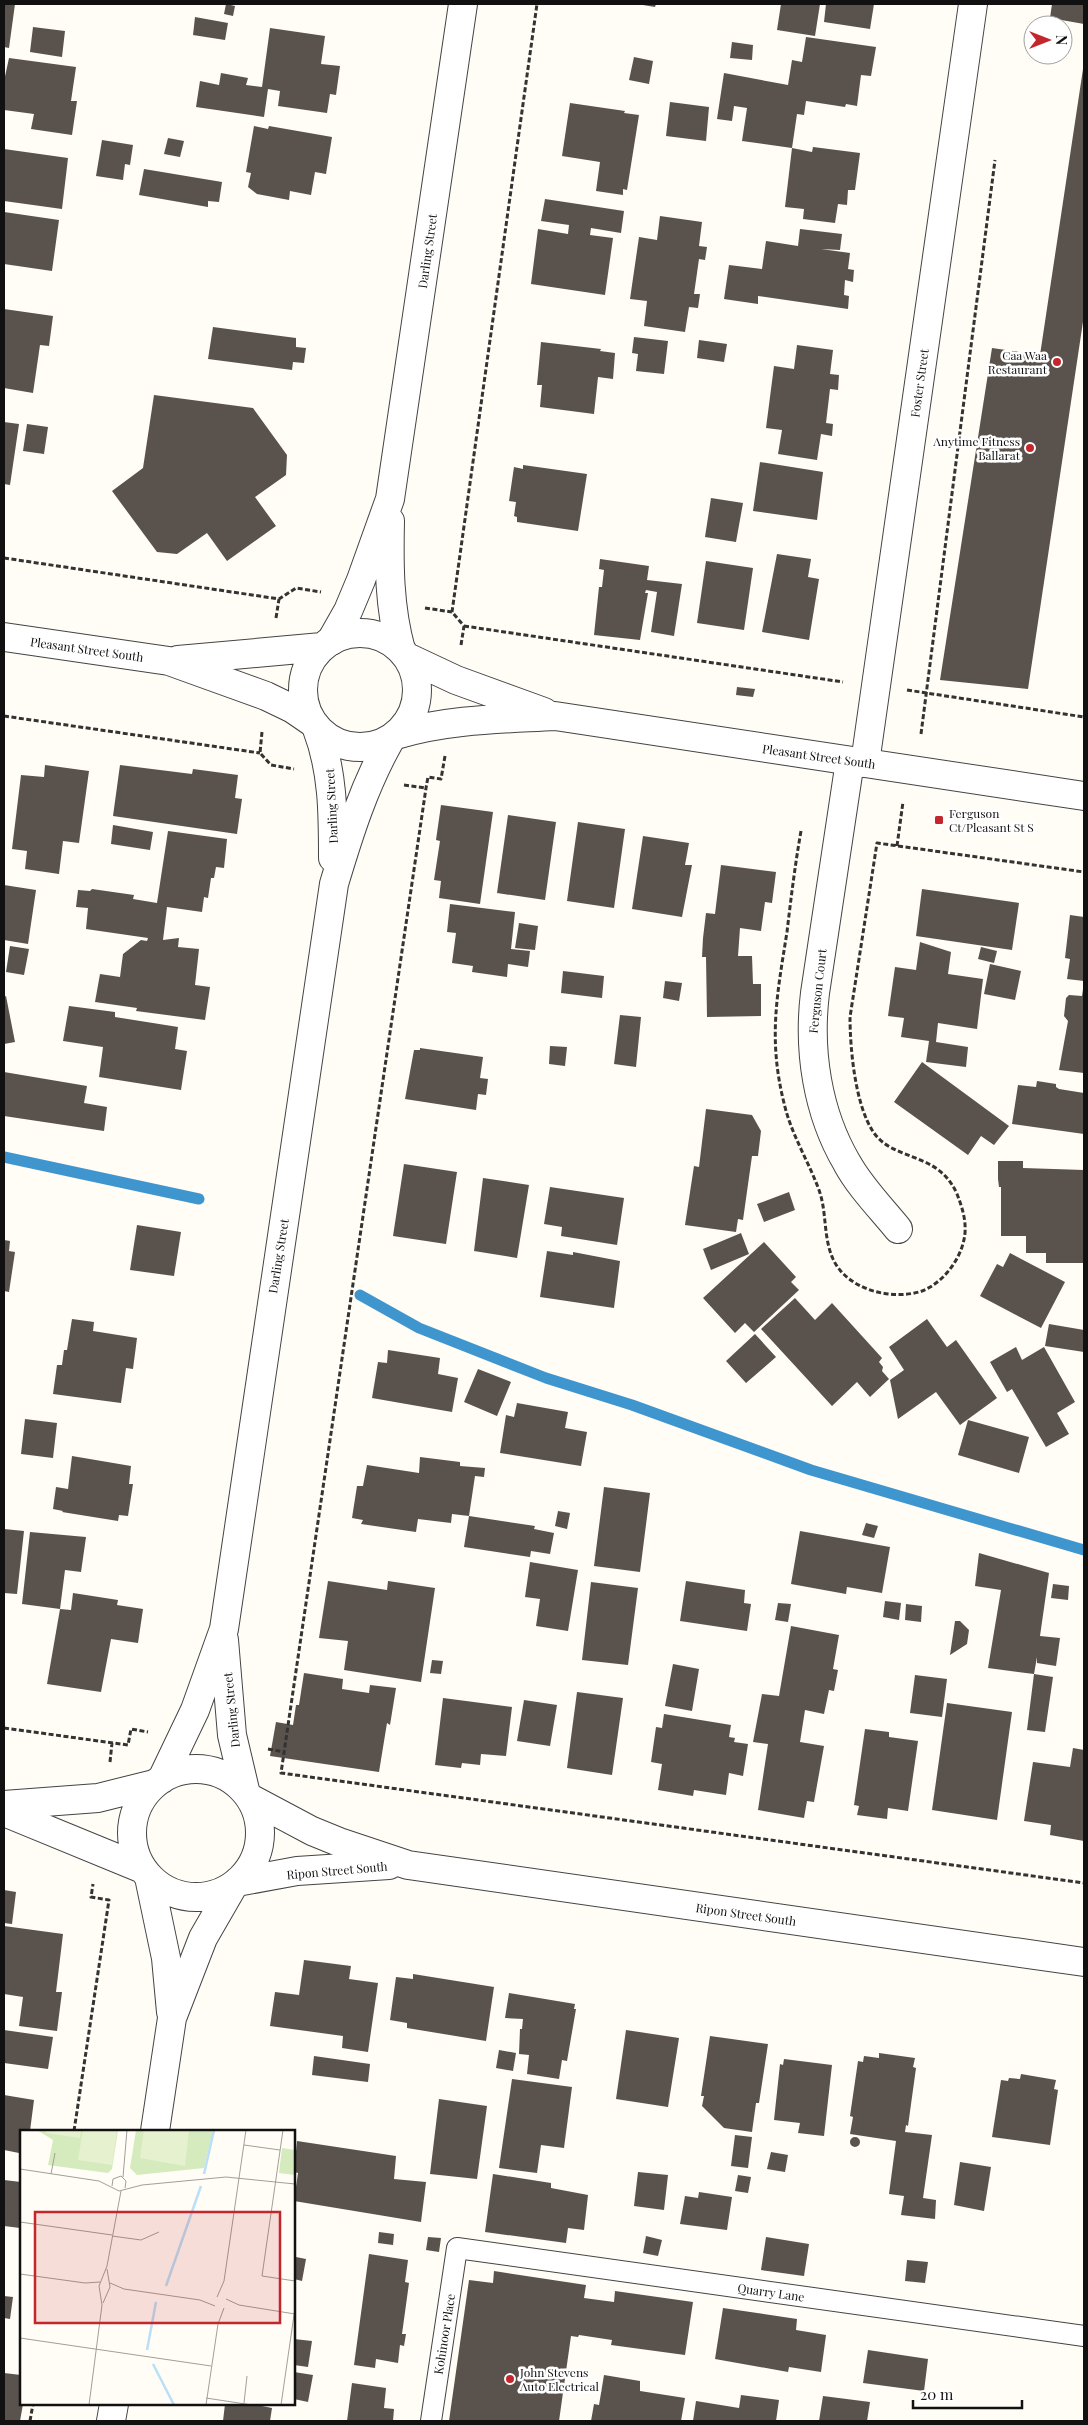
<svg xmlns="http://www.w3.org/2000/svg" width="1088" height="2425" viewBox="0 0 1088 2425" font-family="'Playfair Display',serif">
<style>
.lines{fill:none;stroke-linecap:round;stroke-linejoin:round}
.stream{stroke:#3f96cf;stroke-width:11}
.building{fill:#5a524d}
.service-casing{stroke:#444;stroke-width:22}
.minor-casing{stroke:#444;stroke-width:30}
.tertiary-casing{stroke:#444;stroke-width:30}
.path{stroke:#333;stroke-width:3;stroke-dasharray:5 2.5;stroke-linecap:butt}
.service{stroke:#fff;stroke-width:20}
.minor{stroke:#fff;stroke-width:28}
.tertiary{stroke:#fff;stroke-width:28}
.poi-dot{fill:#c4262e;stroke:#fff;stroke-width:2}
.labels{text-anchor:middle;dominant-baseline:central;stroke-width:5;stroke-linejoin:round;paint-order:stroke}
.street-label{font-size:12px;fill:#111;stroke:#fff}
.poi-label{font-size:12px;fill:#111;stroke:#fff;text-anchor:end}
.inset-river{fill:none;stroke:#b9e0f7;stroke-width:2.5}
.inset-road{fill:none;stroke:#a09f9a;stroke-width:1}
.view{fill:#c4262e;fill-opacity:0.15;stroke:#c4262e;stroke-width:2.5}
.inset-edge{fill:none;stroke:#111;stroke-width:2.5}
</style>
<rect width="100%" height="100%" fill="#fffdf5"/>
<g class="lines">
<!-- stream -->
<path class="stream" d="M4,1157L199,1199
M360,1295L419,1328L546,1378L632,1405L811,1470L1084,1550"/>
</g>
<!-- building -->
<path class="building" d="M4,4H15L9,48L4,47Z
M226,4L235,6L233,16L224,14Z
M637,4H656L655,7Z
M781,4H820L815,36L777,30Z
M826,4H874L870,29L824,22Z
M1052,4H1084V24L1050,18Z
M195,17L228,23L225,40L193,35Z
M33,27L65,31L62,57L30,52Z
M270,28L325,36L321,64L340,66L336,95L330,94L327,113L278,106L280,91L268,89L264,117L196,107L200,81L219,85L221,73L248,78L246,85L262,87Z
M806,37L876,47L871,76L861,75L857,106L846,104L845,107L806,101L804,115L797,114L792,148L742,141L747,108L734,106L732,121L717,119L724,73L788,85L792,60L802,62Z
M732,42L753,45L752,60L730,58Z
M634,57L653,61L649,84L629,80Z
M9,58L76,67L71,101H77L72,135L31,129L34,114L4,110V81Z
M1083,69L1084,315L1028,689L940,680L992,348L1040,355Z
M670,102L709,107L706,141L666,136Z
M570,103L625,111L624,113L639,115L627,190L623,189V195L596,191L600,162L562,156Z
M254,126L268,129L269,126L332,137L326,174L315,172L311,195L290,191L289,200L257,194L248,187L251,173L246,172Z
M168,138L184,141L180,157L164,154Z
M102,140L133,145L130,165L125,164L123,180L96,176Z
M813,147L860,153L855,190H848L847,205L838,204L835,223L803,219L804,209L785,207L792,148L812,152Z
M4,149L68,158L62,209L4,201Z
M144,169L222,182L219,202L208,201V207L139,195Z
M545,199L624,211L621,233L591,228L590,235L613,238L605,295L531,284L538,229L568,234L569,225L541,221Z
M4,212L59,220L52,271L4,264Z
M660,216L702,222L699,246L707,247L705,260L699,259L694,294H700L698,308L689,307L685,332L644,326L647,301L630,299L639,237L657,240Z
M800,229L842,234L840,250L821,249L850,253L848,269L854,270L853,282L845,280L844,295L849,296L848,309L758,296V304L724,299L729,265L762,269L766,241L798,246Z
M4,309L53,316L49,346L40,345L33,393L4,388Z
M213,327L296,338V347L306,348L304,363L293,362L292,370L208,359Z
M634,337L668,341L664,374L636,371L638,354L632,353Z
M699,340L727,344L724,362L697,358Z
M541,342L601,349L600,351L615,353L613,379L598,377L594,414L540,407L542,385H537Z
M797,345L833,350L830,374L839,375L838,390L830,389L826,423L833,424L832,436L821,434L817,460L778,454L782,430L766,428L774,366L794,369Z
M154,395L253,408L287,455L286,475L255,497L276,526L227,561L207,533L177,554L157,552L112,491L143,468Z
M4,422L19,424L10,485L4,484Z
M27,424L48,427L44,454L23,451Z
M760,462L823,472L817,520L753,511Z
M523,465L587,474L578,531L517,522V517L514,516L516,502L509,501L514,467L523,469Z
M711,498L743,503L736,542L705,537Z
M777,554L811,559L808,577L819,579L809,640L762,632Z
M600,559L649,566L647,580L682,584L674,636L651,632L657,592L646,590L645,593H648L640,640L594,635L599,587H602L604,570L599,569Z
M706,561L753,568L744,630L697,623Z
M737,687L755,689L753,697L736,695Z
M45,765L89,771L79,843L63,841L59,874L25,869L27,851L12,849L21,775L44,777Z
M120,765L192,774L193,769L238,775L235,798L242,799L237,834L113,816Z
M441,805L493,812L480,904L439,898L441,881L434,880L440,841L436,840Z
M508,815L556,822L545,900L497,893Z
M578,822L625,829L614,908L567,901Z
M113,825L153,832L150,850L111,844Z
M168,831L227,839L224,868L216,867L214,878H211L208,898L204,897L202,912L167,907L163,940L179,938L178,947L199,949L195,985L210,987L205,1020L136,1011L137,1008L95,1002L100,974L120,977L123,954L141,940L147,941L148,938L86,929L88,908L76,907L78,890L90,891L92,889L134,895L133,899L157,903Z
M643,836L689,843L685,865H692L682,917L632,909Z
M721,865L776,872L772,903L765,902L761,931L740,928L738,956H752L753,984H761V1016L707,1017L706,957H702L703,938L706,913L715,914Z
M4,885L36,890L28,944L4,940Z
M922,889L1019,903L1012,950L916,936Z
M450,904L515,912L511,949L530,951L528,967L508,964L507,977L472,972L473,966L452,963L456,933L447,932Z
M1070,915L1084,917V981L1067,979L1070,959L1065,958Z
M519,923L538,926L535,950L515,948Z
M920,942L951,952L948,974L983,979L977,1029L938,1023L936,1042L968,1047L966,1067L926,1062L929,1041L901,1037L904,1018L888,1016L895,967L916,970Z
M10,946L29,949L24,975L6,972Z
M981,947L997,951L994,963L978,959Z
M990,964L1021,971L1015,1000L984,994Z
M563,971L604,976L602,998L561,993Z
M665,981L682,983L679,1001L663,998Z
M1083,989L1084,1073L1059,1070L1068,1021L1064,1016L1066,998L1069,995L1082,996Z
M6,996L15,1042L4,1044V997Z
M69,1006L115,1012V1017L178,1027L175,1049L187,1051L181,1090L99,1077L103,1047L63,1041Z
M620,1015L641,1017L636,1067L614,1064Z
M550,1046L567,1047L565,1066L549,1064Z
M420,1048L483,1057L480,1078L488,1079L486,1095L478,1094L476,1110L405,1099L414,1050H420Z
M922,1062L1009,1126L994,1145L981,1136L968,1155L894,1102Z
M4,1072L87,1086L84,1103L107,1107L104,1131L4,1116Z
M1037,1081L1056,1084V1087L1059,1089L1084,1093V1134L1012,1124L1018,1085L1036,1087Z
M706,1109L752,1115L761,1131L758,1156H752L743,1220L738,1219L736,1232L685,1225L694,1166L699,1167Z
M998,1161H1023V1168L1084,1170V1263H1046V1253H1026V1236H1001V1187H999L998,1179Z
M404,1164L457,1172L446,1244L393,1236Z
M483,1178L529,1185L517,1258L474,1251Z
M550,1187L624,1198L617,1245L561,1236L562,1227L544,1224Z
M789,1192L795,1210L764,1222L757,1204Z
M137,1225L181,1232L174,1276L130,1270Z
M741,1233L749,1254L711,1270L703,1249Z
M4,1240L10,1241L9,1251L15,1252L9,1292L4,1291Z
M764,1242L796,1277L791,1282L799,1290L754,1332L745,1323L735,1333L703,1298Z
M547,1251L573,1255V1252L620,1261L614,1308L540,1297Z
M1010,1253L1065,1282L1041,1328L980,1296L997,1264L1003,1267Z
M795,1298L815,1320L832,1303L882,1358L879,1362L883,1367L882,1371L889,1379L870,1397L857,1382L832,1406L761,1329Z
M72,1319L94,1322L93,1331L137,1338L133,1369L126,1368L121,1403L53,1394L57,1365H62L64,1350H67Z
M927,1319L947,1347L956,1340L997,1398L960,1425L936,1392L898,1419L890,1380L904,1370L889,1347Z
M1049,1324L1084,1330V1352L1045,1346Z
M755,1334L776,1357L746,1383L726,1361Z
M1016,1347L1022,1360L1044,1347L1075,1402L1057,1413L1069,1434L1046,1447L1012,1389L1007,1392L990,1362Z
M388,1350L440,1358L438,1374L458,1378L452,1412L372,1398L378,1362L387,1363Z
M478,1369L511,1382L497,1416L464,1402Z
M517,1403L568,1412L565,1428L587,1432L581,1466L500,1453L506,1415L514,1417Z
M25,1419L57,1423L53,1458L21,1454Z
M968,1420L1029,1437L1019,1473L958,1455Z
M72,1456L131,1466L129,1484H133L128,1516L119,1515L118,1521L62,1512L63,1511L53,1509L56,1487L68,1489Z
M420,1457L460,1462V1466L485,1468L484,1477L475,1476L469,1516L452,1514L451,1523L418,1519L416,1532L361,1524L363,1520L352,1518L357,1486H363L367,1465L419,1473Z
M604,1487L650,1493L640,1572L594,1566Z
M558,1511L570,1513L567,1529L555,1526Z
M469,1516L535,1526L534,1529L554,1533L550,1554L531,1551L530,1557L464,1547Z
M866,1523L878,1526L874,1538L862,1535Z
M4,1529L24,1531L17,1594L4,1593Z
M800,1531L890,1547L882,1593L847,1587L846,1594L791,1584Z
M30,1532L86,1537L81,1572L65,1570L60,1609L71,1610L73,1593L118,1600L117,1605L143,1609L138,1643L111,1639L101,1692L47,1684L60,1609L22,1604Z
M979,1553L1049,1573L1040,1636L1060,1638L1056,1666L1037,1663V1657L1034,1674L1053,1677L1045,1732L1027,1730L1034,1674L988,1668L1001,1590L975,1586Z
M530,1562L578,1570L568,1631L536,1626L540,1599L525,1597Z
M328,1581L387,1590L388,1581L435,1588L421,1682L344,1670L348,1641L319,1638Z
M686,1581L745,1590L744,1603L751,1604L747,1631L680,1621Z
M591,1582L638,1588L628,1665L582,1660Z
M1053,1584L1069,1586L1068,1600L1051,1598Z
M885,1601L901,1603L899,1620L883,1617Z
M778,1603L791,1604L788,1622L775,1620Z
M906,1604L922,1606L921,1622L905,1620Z
M955,1621H960L969,1630L967,1644L950,1655Z
M791,1626L839,1635L833,1669L838,1670L834,1691L829,1690L824,1714L805,1710L800,1742L824,1746L814,1802L807,1801L804,1818L758,1810L768,1744L753,1742L762,1694L779,1696Z
M432,1660L443,1661L441,1674L430,1673Z
M673,1664L699,1669L692,1711L665,1706Z
M304,1673L343,1679L342,1689L369,1693L370,1685L396,1688L390,1725L387,1723L379,1772L270,1756L276,1722L293,1725L296,1705H299Z
M915,1675L947,1679L942,1717L910,1713Z
M577,1692L623,1698L612,1775L567,1768Z
M443,1698L512,1707L506,1756L481,1754L480,1765L462,1763L461,1768L435,1765Z
M524,1700L557,1705L550,1746L517,1741Z
M947,1703L1012,1712L997,1820L932,1810Z
M664,1714L731,1725L729,1737L735,1738L734,1742L748,1744L743,1776L729,1773L726,1795L694,1790L693,1796L658,1790L662,1764L651,1762L656,1727L662,1728Z
M865,1729L889,1732V1737L918,1741L908,1811L888,1808L887,1819L857,1815L859,1806L854,1805Z
M1073,1748L1084,1750V1841L1050,1835L1051,1825L1024,1821L1033,1762L1070,1767Z
M4,1890L16,1892L12,1924L4,1923Z
M4,1926L63,1934L56,1992H62L57,2031L19,2026L23,1997L4,1994Z
M304,1960L351,1966L349,1979L378,1983L368,2052L342,2048L343,2036L270,2026L275,1992L299,1995Z
M413,1974L494,1987L486,2041L407,2028V2023L390,2020L396,1977L413,1979Z
M509,1993L575,2004L574,2009H576L567,2061L562,2060L559,2079L527,2074L529,2055L519,2054L520,2029H522L523,2019L505,2018Z
M4,2030L53,2037L48,2069L4,2063Z
M626,2030L679,2038L668,2107L616,2099Z
M710,2036L768,2044L759,2103H756L752,2132L724,2128L702,2106L704,2096H701Z
M499,2050L516,2053L513,2071L496,2068Z
M879,2053L915,2058L913,2067L916,2068L908,2126L906,2125L905,2132L932,2135L923,2198L936,2200L935,2219L901,2215L904,2196L889,2194L896,2141L850,2134L853,2117L850,2116L858,2061L863,2062L864,2056L879,2058Z
M314,2056L370,2064L368,2082L312,2075Z
M784,2059L832,2065L824,2136L798,2133L800,2123L774,2120L780,2064L783,2065Z
M1021,2074L1056,2080L1054,2089L1058,2090L1050,2145L992,2137L1001,2080L1008,2081L1009,2078L1020,2079Z
M512,2079L572,2087L564,2148L541,2145L537,2173L499,2168Z
M4,2095L34,2100L30,2131H21L19,2153L4,2150Z
M439,2099L487,2106L477,2179L430,2174Z
M735,2135L752,2137L748,2168L731,2166Z
M850 2142a5 5 0 1 1 10 0a5 5 0 1 1-10 0Z
M297,2141L396,2156L394,2179L426,2182L421,2222L294,2201L298,2173L294,2172Z
M771,2152L788,2155L785,2172L767,2169Z
M960,2162L991,2167L984,2211L954,2205Z
M638,2172L668,2175L664,2210L634,2206Z
M493,2174L551,2183V2188L588,2195L584,2230L568,2228L566,2243L485,2232Z
M738,2175L751,2177L748,2193L735,2191Z
M4,2180L21,2182L20,2228L4,2226Z
M699,2192L732,2197L727,2230L680,2224L685,2196L698,2198Z
M379,2232L394,2234L393,2245L378,2243Z
M646,2236L662,2240L658,2256L643,2253Z
M428,2237L441,2238L439,2252L426,2250Z
M766,2237L809,2244L804,2276L761,2270Z
M294,2251L296,2252V2257L306,2259L302,2281L294,2279Z
M369,2254L408,2260L405,2282L409,2283L402,2334H406L404,2346L400,2345L398,2363L376,2359L375,2368L354,2365Z
M907,2260L928,2262L925,2283L905,2281Z
M494,2271L586,2285L584,2298L614,2302L615,2291L693,2302L685,2355L611,2345L612,2340L579,2335L578,2337L571,2336L559,2421H449L469,2280L493,2283Z
M4,2296L13,2297L10,2319L4,2318Z
M723,2308L797,2319L796,2330L826,2335L821,2372L789,2367L788,2372L715,2359Z
M294,2339L312,2341L308,2367L294,2365Z
M868,2350L928,2359L924,2391L863,2383Z
M294,2372L313,2375L308,2402L294,2399Z
M4,2373L21,2375L19,2390L21,2391V2404H23L20,2421H4Z
M604,2375L640,2381V2391L685,2398L681,2421H591L594,2404L599,2405Z
M352,2383L386,2388L384,2408L394,2409L393,2421H347Z
M741,2395L779,2400L776,2421H693L696,2401L739,2408Z
M823,2396L870,2402L867,2421H819Z
M225,2404H262V2406L272,2408L270,2421H223Z"/>
<g class="lines">
<defs>
<path id="service" d="M431,2421L457,2248L1084,2336"/>
<path id="minor" d="M390,521C389,564 389,607 401,650
M331,641L348,611L361,580L390,499L463,4
M317,729C333,771 333,813 333,858
M850,761L815,993C808,1050 817,1112 847,1163C860,1187 881,1208 898,1229
M865,763L973,4
M224,1640L232,1735L245,1790
M132 1833a64 64 0 1 1 128 0a64 64 0 1 1-128 0Z
M162,1779L195,1710L224,1629L334,884C349,834 364,786 390,740
M250,1798L312,1831L339,1842L408,1865L1084,1962
M4,1805L98,1798L154,1784
M4,1812L143,1869
M149,1877L166,1958L171,2012
M237,1882L297,1871L389,1865
M155,2131L172,2018L203,1938L233,1886
M111,2421L114,2404"/>
<path id="tertiary" d="M303 690a57 57 0 1 1 114 0a57 57 0 1 1-114 0Z
M4,637L169,661L266,696L293,709L312,722
M407,657L456,680L544,712
M178,660L322,647
M399,734C450,719 502,719 555,716L1084,796"/>
</defs>
<!-- service casing -->
<use href="#service" class="service-casing"/>
<!-- minor casing -->
<use href="#minor" class="minor-casing"/>
<!-- tertiary casing -->
<use href="#tertiary" class="tertiary-casing"/>
<!-- path -->
<path class="path" d="M4,558L279,599L296,588L321,592
M425,608L452,612
M276,618L279,599
M464,626L843,682
M461,645L464,626L452,612L537,4
M907,690L1084,717
M4,716L260,753
M262,732L260,753L271,765L294,769
M921,734L995,160
M445,756L441,779L428,777L426,788L281,1773L1084,1883
M404,785L426,788
M801,831C795,865 791,898 787,932C777,995 768,1039 784,1103C791,1134 808,1160 819,1190C827,1212 823,1237 833,1259C847,1290 892,1301 922,1291C945,1282 963,1256 965,1233C966,1219 962,1207 957,1194C938,1151 895,1162 874,1133C855,1106 850,1048 850,1017L877,843L1084,872
M897,846L903,802
M4,1728L128,1745L131,1729L148,1732
M268,1749L284,1752
M110,1762L112,1743
M74,2131L109,1900L91,1897L93,1884
M30,2421L33,2404"/>
<!-- service -->
<use href="#service" class="service"/>
<!-- minor -->
<use href="#minor" class="minor"/>
<!-- tertiary -->
<use href="#tertiary" class="tertiary"/>
</g>
<!-- markers -->
<g class="poi-dot">
<circle cx="1057" cy="362" r="5"/>
<circle cx="1030" cy="448" r="5"/>
<rect x="934" y="815" width="10" height="10" rx="2.5"/>
<circle cx="510" cy="2379" r="5"/>
</g>
<g class="labels">
<!-- street labels -->
<g class="street-label">
<text transform="translate(427 251) rotate(-82)">Darling Street</text>
<text transform="translate(919 383) rotate(-82)">Foster Street</text>
<text transform="translate(87 649) rotate(8)">Pleasant Street South</text>
<text transform="translate(819 756) rotate(8)">Pleasant Street South</text>
<text transform="translate(331 806) rotate(-93)">Darling Street</text>
<text transform="translate(817 991) rotate(-84)">Ferguson Court</text>
<text transform="translate(278 1256) rotate(-81)">Darling Street</text>
<text transform="translate(231 1710) rotate(-96)">Darling Street</text>
<text transform="translate(337 1870) rotate(-5)">Ripon Street South</text>
<text transform="translate(746 1914) rotate(8)">Ripon Street South</text>
<text transform="translate(771 2292) rotate(8)">Quarry Lane</text>
<text transform="translate(444 2334) rotate(-81)">Kohinoor Place</text>
</g>
<!-- poi labels -->
<g class="poi-label">
<text x="1047" y="355">Caa Waa<tspan x="1047" dy="14">Restaurant</tspan></text>
<text x="1020" y="441">Anytime Fitness<tspan x="1020" dy="14">Ballarat</tspan></text>
<text x="949" y="813" text-anchor="start">Ferguson<tspan x="949" dy="14">Ct/Pleasant St S</tspan></text>
<text x="520" y="2372" text-anchor="start">John Stevens<tspan x="520" dy="14">Auto Electrical</tspan></text>
</g>
</g>
<!-- overview -->
<g transform="translate(20 2130)">
<rect width="275" height="275" fill="#fffdf5"/>
<path d="M17,0H98L92,39L88,43L28,35L33,10ZM116,0H193L184,38L117,45L110,38ZM262,18L275,20V45L259,43Z" fill="#d5ebbd"/>
<path d="M26,0H61L60,8L26,3ZM63,0H97L92,35L58,30ZM124,0H169L165,36L120,28Z" fill="#e6f2cf"/>
<path class="inset-river" d="M184,44L194,0M146,156L181,56M127,220L136,172M133,234L154,275"/>
<path class="inset-road" d="M263,0L242,146L275,151M224,15L260,20M0,39L79,51L99,61L122,55L206,47L275,54M31,44L35,23M103,47L107,0M92,56L93,49L101,46L106,51L105,58M0,92L92,105M92,106L121,110L139,102M0,144L65,153L80,152M90,153L104,159L180,170L195,176M197,167L204,151L226,0M206,169L219,175L275,184M83,173L90,157L87,139M0,208L191,236M186,268L232,275M224,273L227,246M69,275L82,175L79,156L87,136L101,61M186,275L198,194L204,178M261,275L275,178"/>
<path class="view" d="M15,82H260V193H15Z"/>
<rect width="275" height="275" class="inset-edge"/>
</g>
<!-- border -->
<rect width="1088" height="2425" fill="none" stroke="#111111" stroke-width="10"/>
<!-- north arrow -->
<g transform="translate(1048 40) rotate(90)"><circle r="24" fill="#ffffff" stroke="#a0a0a0"/>
<path d="M0-4L9 19L0 12L-9 19Z" fill="#c4262e"/>
<text y="-8" font-size="14" font-weight="bold" text-anchor="middle" fill="#111111">N</text>
</g>
<!-- scale -->
<path d="M913 2400v8h109v-8" fill="none" stroke="#111111" stroke-width="2.5"/>
<text x="920" y="2400" font-size="15" fill="#111111" stroke="#ffffff" stroke-width="4" paint-order="stroke">20 m</text>
</svg>
